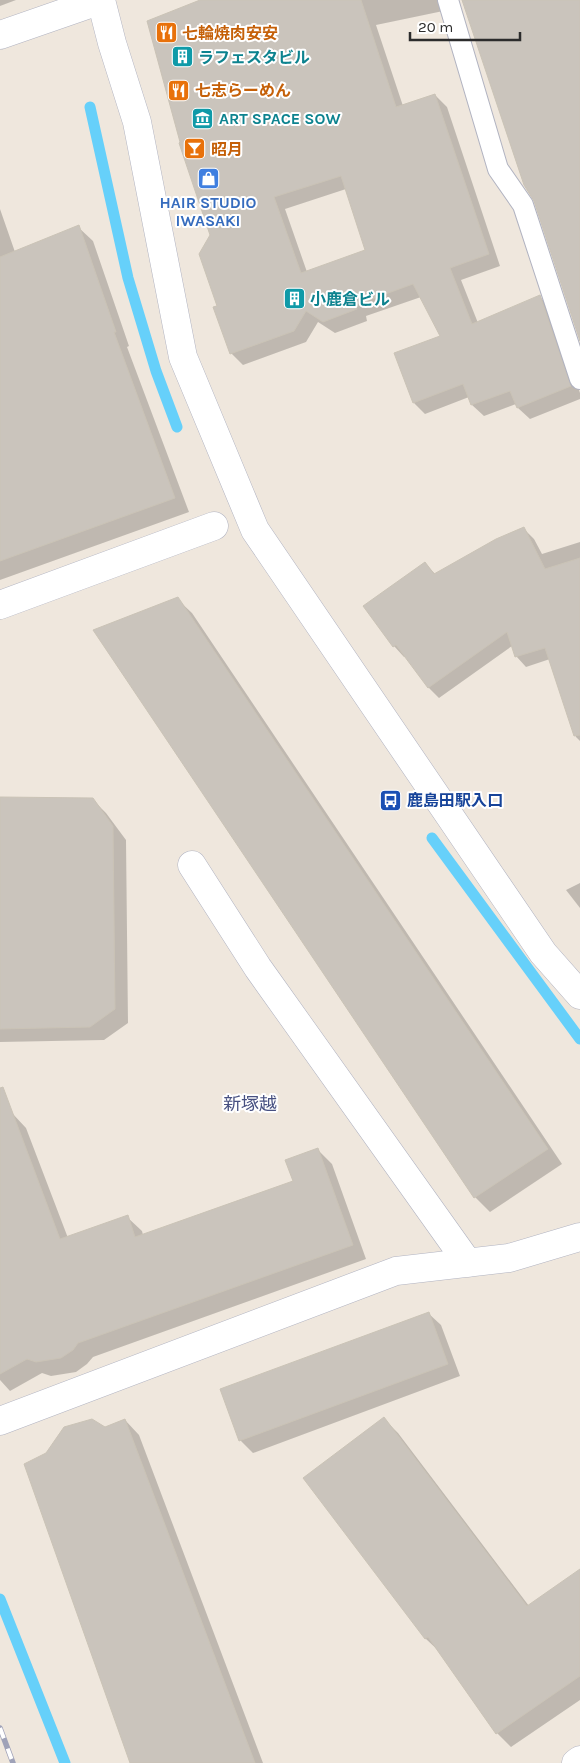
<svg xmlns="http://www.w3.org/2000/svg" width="580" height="1763" viewBox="0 0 580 1763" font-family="Karla,'Noto Sans JP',sans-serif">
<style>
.shadow{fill:#0003;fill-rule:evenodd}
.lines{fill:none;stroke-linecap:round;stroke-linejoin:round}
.stream{stroke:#66d0fa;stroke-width:11}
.building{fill:#cac4bc;stroke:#cac3b6;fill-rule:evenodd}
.lane-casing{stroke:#b1b3c1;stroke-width:22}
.street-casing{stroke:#b1b3c1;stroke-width:29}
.secondary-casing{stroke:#b1b3c1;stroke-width:29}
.lane{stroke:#fff;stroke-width:20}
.street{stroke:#fff;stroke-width:28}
.secondary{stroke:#fff;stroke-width:28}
.rail-casing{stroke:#9fa2b8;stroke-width:5.5}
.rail{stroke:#fff;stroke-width:4;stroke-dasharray:11;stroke-linecap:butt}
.labels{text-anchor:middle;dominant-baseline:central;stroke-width:4;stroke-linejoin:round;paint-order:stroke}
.food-label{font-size:16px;font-weight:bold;fill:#c56008;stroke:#fff;text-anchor:start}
.culture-label{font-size:16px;font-weight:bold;fill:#0d838f;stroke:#fff;text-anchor:start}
.shop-label{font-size:16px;font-weight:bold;fill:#366cbe;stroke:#fff}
.transit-label{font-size:16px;font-weight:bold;fill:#164399;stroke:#fff;text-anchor:start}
.neighbourhood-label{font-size:18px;fill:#475081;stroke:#fff}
</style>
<rect width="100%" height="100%" fill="#efe7dd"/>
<!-- shadow -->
<path class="shadow" d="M0,0H16L0,6Z
M215,0H457L448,10L376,25L403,106L435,95L447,107L500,266L461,280L478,323L540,297L551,308L580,393V399L530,419L518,408L516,404L484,416L472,405L469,397L425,414L414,403L442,336L421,297L366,316L367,321L335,333L318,322L306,342L243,365L231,353L218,307L211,235ZM346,189L367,251L307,272L285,209Z
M0,209L15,252L78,227L93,241L129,346L127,347L189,512L0,580Z
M524,529L534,539L542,554L580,542V741L576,737L550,659L526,667L516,656L512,646L439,698L429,688L406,656L404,657L394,646L365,606L425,563L436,575Z
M177,599L192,613L562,1164L490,1212L475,1197L95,630Z
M0,798L92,799L106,813L126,840L128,1023L104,1040L0,1042Z
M580,883V908L566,890Z
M12,1113L26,1128L68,1238L127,1217L142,1231L143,1235L294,1182L317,1149L332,1164L366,1259L93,1357L87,1364L76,1372L51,1376L42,1373L10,1391L0,1380V1118Z
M428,1313L441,1325L460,1376L253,1453L241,1441L222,1390Z
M384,1419L398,1433L529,1606L580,1571V1700L511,1747L497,1733L441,1653L426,1639L304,1478Z
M125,1420L139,1435L263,1763H132L105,1429Z"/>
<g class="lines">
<!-- stream -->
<path class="stream" d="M90,107L128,278L156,371L177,427
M432,838L580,1039
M0,1599L65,1763"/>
</g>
<!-- building -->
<path class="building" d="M200,0H361L396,107L435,94L489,254L450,268L472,324L540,295L571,386L517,408L510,391L471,405L463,384L413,403L394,353L440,336L413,284L355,305L357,309L323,322L306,311L294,331L230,354L213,307L217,306L199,254L210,235L179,143L180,142L147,21ZM341,176L365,250L301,273L274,197Z
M462,0H580V341L534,201L524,185Z
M79,225L116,332H114L175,498L0,561V257Z
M524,527L545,569L580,558V735L574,736L545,648L515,657L507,632L428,688L396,645L393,647L363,606L425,562L434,574L496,539Z
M178,597L548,1149L474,1198L93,630Z
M0,797L93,798L113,826L115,1009L90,1027L0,1029Z
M3,1087L60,1239L128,1215L135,1237L293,1181L285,1160L318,1148L353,1245L78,1343L73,1350L61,1358L36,1362L27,1359L0,1374V1088Z
M429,1312L448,1364L239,1441L220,1389Z
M384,1417L527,1606L580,1569V1676L496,1734L428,1637L425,1639L303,1478Z
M92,1419L105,1427L125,1419L255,1763H130L24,1464L46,1453L64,1427Z"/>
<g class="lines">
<defs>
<path id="lane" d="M448,0L498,169L523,205L580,379"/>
<path id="street" d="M0,605L214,526
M192,865L258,968L468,1263
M0,1421L396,1271L509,1258L580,1237"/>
<path id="secondary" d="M101,0L112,43L137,122L183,357L255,530L543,953L580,995
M0,35L101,0
M576,1763L580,1760"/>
</defs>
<!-- lane casing -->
<use href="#lane" class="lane-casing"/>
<!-- street casing -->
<use href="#street" class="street-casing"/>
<!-- secondary casing -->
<use href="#secondary" class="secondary-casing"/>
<!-- lane -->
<use href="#lane" class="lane"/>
<!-- street -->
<use href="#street" class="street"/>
<!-- secondary -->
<use href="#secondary" class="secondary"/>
<defs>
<path id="rail" d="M0,1728L13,1763"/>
</defs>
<!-- rail casing -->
<use href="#rail" class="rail-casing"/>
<!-- rail -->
<use href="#rail" class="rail"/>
</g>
<!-- icons -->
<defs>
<symbol id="restaurant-square" viewBox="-11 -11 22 22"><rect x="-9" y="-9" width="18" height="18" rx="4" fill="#e8710a" stroke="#fff"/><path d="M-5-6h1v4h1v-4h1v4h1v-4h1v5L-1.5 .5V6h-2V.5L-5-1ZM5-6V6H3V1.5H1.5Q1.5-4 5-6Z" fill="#fff"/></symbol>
<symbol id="building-square" viewBox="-11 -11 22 22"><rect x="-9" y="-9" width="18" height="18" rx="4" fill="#0f9aa8" stroke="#fff"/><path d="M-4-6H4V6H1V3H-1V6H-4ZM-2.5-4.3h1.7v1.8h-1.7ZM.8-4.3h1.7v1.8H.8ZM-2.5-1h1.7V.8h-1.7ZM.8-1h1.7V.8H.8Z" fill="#fff"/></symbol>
<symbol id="museum-square" viewBox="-11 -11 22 22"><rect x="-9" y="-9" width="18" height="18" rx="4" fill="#0f9aa8" stroke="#fff"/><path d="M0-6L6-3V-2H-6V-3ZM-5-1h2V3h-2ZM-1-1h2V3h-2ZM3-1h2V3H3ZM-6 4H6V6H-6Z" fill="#fff"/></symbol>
<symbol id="bar-square" viewBox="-11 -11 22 22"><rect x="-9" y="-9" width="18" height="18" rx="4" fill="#e8710a" stroke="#fff"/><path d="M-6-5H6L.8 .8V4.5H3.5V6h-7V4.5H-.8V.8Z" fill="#fff"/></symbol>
<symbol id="shop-square" viewBox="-11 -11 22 22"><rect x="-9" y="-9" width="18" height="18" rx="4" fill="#3f7fe0" stroke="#fff"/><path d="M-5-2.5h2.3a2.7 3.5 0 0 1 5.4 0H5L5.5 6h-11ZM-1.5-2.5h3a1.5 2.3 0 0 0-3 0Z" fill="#fff"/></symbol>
<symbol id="bus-square" viewBox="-11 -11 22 22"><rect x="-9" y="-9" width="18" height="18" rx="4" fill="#1a4fb4" stroke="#fff"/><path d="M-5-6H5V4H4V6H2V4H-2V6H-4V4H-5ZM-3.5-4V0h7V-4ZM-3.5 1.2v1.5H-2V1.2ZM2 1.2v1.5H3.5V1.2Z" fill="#fff"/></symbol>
</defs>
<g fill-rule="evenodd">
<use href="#restaurant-square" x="154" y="20" width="25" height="25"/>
<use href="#building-square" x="170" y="44" width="25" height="25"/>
<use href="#restaurant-square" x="166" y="78" width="25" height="25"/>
<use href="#museum-square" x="190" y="106" width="25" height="25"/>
<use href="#bar-square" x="182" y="136" width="25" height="25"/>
<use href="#shop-square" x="196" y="166" width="25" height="25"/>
<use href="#building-square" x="282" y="286" width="25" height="25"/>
<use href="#bus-square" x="378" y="788" width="25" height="25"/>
</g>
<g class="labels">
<!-- food labels -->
<g class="food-label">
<text x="182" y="33">七輪焼肉安安</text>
<text x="195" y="90">七志らーめん</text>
<text x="211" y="149">昭月</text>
</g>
<!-- culture labels -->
<g class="culture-label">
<text x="198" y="57">ラフェスタビル</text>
<text x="219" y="118">ART SPACE SOW</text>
<text x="310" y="299">小鹿倉ビル</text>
</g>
<!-- shop labels -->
<g class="shop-label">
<text x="208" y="202">HAIR STUDIO<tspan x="208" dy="18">IWASAKI</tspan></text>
</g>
<!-- transit labels -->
<g class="transit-label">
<text x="407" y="800">鹿島田駅入口</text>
</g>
<!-- neighbourhood labels -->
<g class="neighbourhood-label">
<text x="250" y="1104">新塚越</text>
</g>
</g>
<!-- scale -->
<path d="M410 32v8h110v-8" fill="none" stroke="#2c2c2c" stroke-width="2.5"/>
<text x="418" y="32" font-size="15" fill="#2c2c2c" stroke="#ffffff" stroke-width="4" paint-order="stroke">20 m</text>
</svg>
